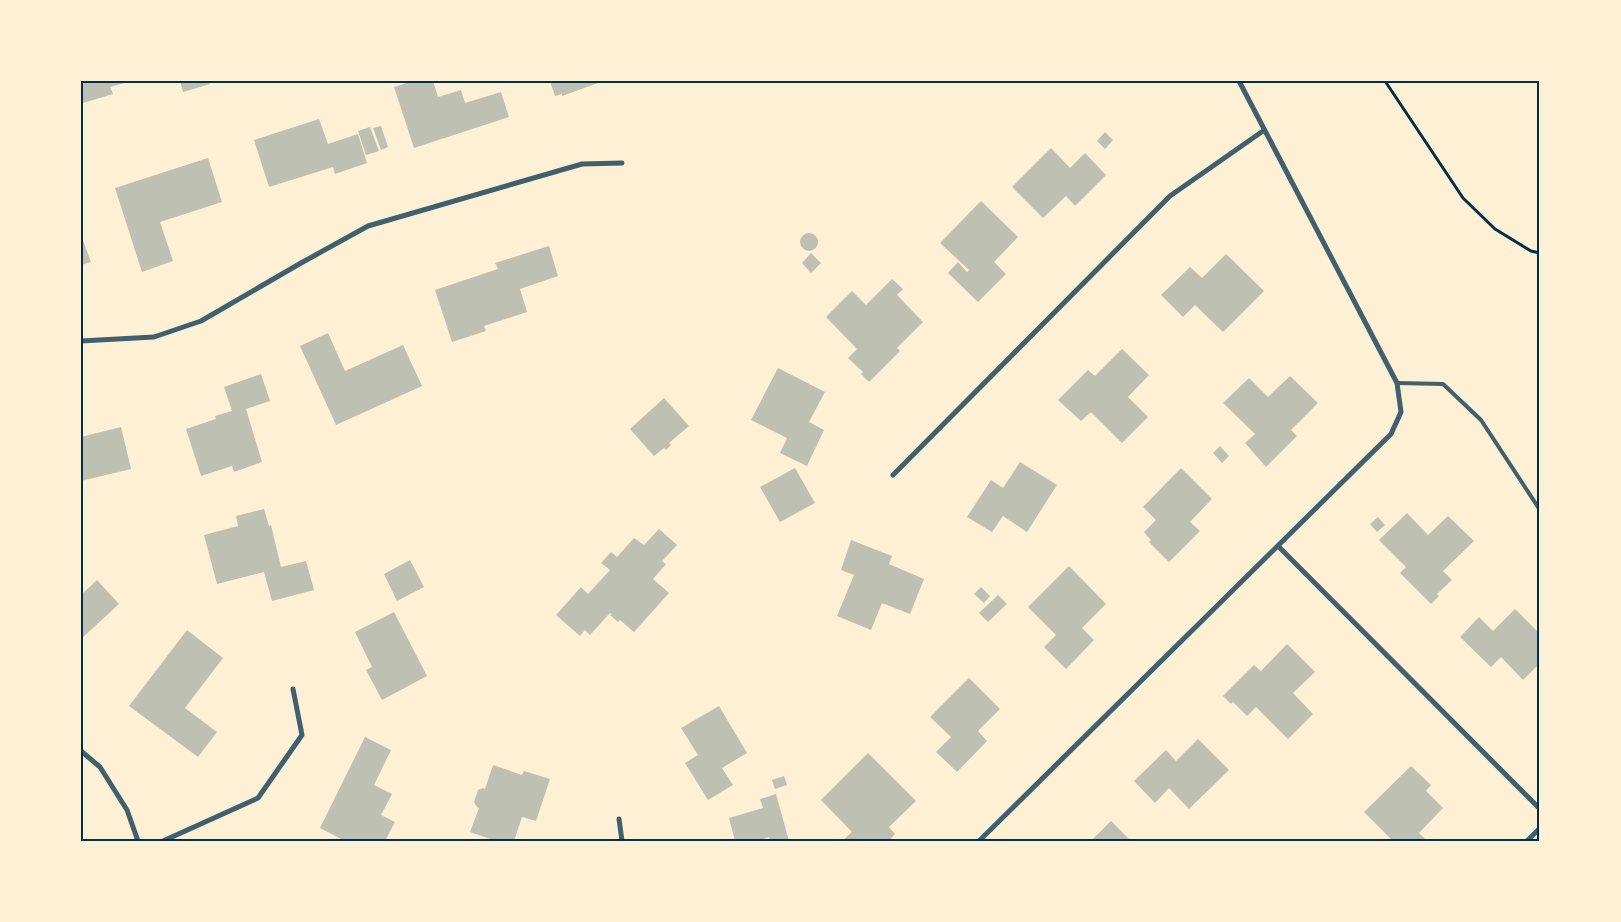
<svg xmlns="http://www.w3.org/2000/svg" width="1621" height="922" viewBox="0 0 1621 922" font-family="Jost,sans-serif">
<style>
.building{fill:#bec0b2}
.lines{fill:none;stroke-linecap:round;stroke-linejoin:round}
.path{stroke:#003049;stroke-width:3}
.service{stroke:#3f606c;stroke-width:4}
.minor{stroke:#3f606c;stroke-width:5}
.neatline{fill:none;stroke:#003049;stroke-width:2}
</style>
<rect width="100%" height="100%" fill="#fdf0d5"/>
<!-- building -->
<path class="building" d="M81,81H128V82L110,87L113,94L83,103L81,97Z
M180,81H209L210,84L183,92Z
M413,81H433L438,97L461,90L465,103L501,92L509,117L414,148L394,87Z
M550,81H601V82L562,96V94L555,96Z
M319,119L328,144L358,134L367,163L335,174L333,167L269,187L254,140Z
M381,126L388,147L381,150L373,128Z
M370,127L379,151L366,155L358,131Z
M1105,132L1113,140L1105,149L1097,141Z
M1051,148L1070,168L1085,153L1106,175L1075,206L1066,196L1043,218L1012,187Z
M208,158L222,202L160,222L173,261L142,272L115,188Z
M981,201L1018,237L994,262L1006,274L978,302L948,273L958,262L967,272L969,270L940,243Z
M800 242a9 9 0 1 1 18 0a9 9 0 1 1-18 0Z
M81,235L91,262L81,265Z
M549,246L558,276L520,289L527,312L484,326L486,331L452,342L435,290L498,269L495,263Z
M811,253L821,263L811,273L802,263Z
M1226,254L1264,291L1223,332L1195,305L1183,317L1161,295L1190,267L1202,278Z
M892,279L903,289L897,295L923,322L897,348L900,351L869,382L861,374L863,372L848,358L857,349L826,317L852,291L866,305Z
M328,333L345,371L403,345L422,386L336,425L300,346Z
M1122,349L1149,375L1128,397L1148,417L1122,443L1091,412L1081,421L1058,400L1088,370L1095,376Z
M778,368L825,392L809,422L824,430L807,466L780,453L787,438L751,420Z
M261,374L270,401L246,409L262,462L234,472L232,466L201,476L186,429L216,419L215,416L232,411L224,387Z
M1290,376L1318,403L1291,430L1297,436L1266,467L1245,443L1255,434L1223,403L1249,378L1268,397Z
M664,398L689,426L669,443L671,445L666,450L664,448L654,456L630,429Z
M121,427L131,469L81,481V437Z
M1220,446L1229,456L1222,463L1213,453Z
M1020,462L1057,485L1027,532L1003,516L992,532L967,517L991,480L1003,488Z
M795,468L815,503L780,522L760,487Z
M1181,468L1212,499L1190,522L1200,531L1169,562L1149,542L1151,540L1144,532L1156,520L1143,507Z
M264,509L269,526L271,525L281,567L306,561L314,590L272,601L264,572L217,584L204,535L238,526L236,516Z
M1407,513L1428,535L1448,516L1474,541L1443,571L1452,580L1437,594L1439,596L1431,604L1400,573L1406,567L1379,540Z
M1378,517L1385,525L1377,532L1370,524Z
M659,529L677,545L662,561L666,564L653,579L669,593L634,632L620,620L618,622L610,615L612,614L610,613L590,635L585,630L580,636L556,615L581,587L588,594L610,570L601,563L611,552L617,557L634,538L644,545Z
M851,540L892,556L889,564L924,579L910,614L882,603L871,630L837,616L854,575L841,570Z
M410,560L424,587L397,601L384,574Z
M1069,566L1106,604L1082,628L1094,640L1066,669L1044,647L1056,635L1028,607Z
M97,580L119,604L81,639V595Z
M981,587L990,596L984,603L974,594Z
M998,595L1007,604L988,622L979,613Z
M1515,609L1540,634V663L1523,680L1501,657L1491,667L1460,637L1479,617L1493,631Z
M394,612L427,676L382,700L366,670L372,667L355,632Z
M187,630L223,658L185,708L217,732L198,757L129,706Z
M1287,644L1315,672L1293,693L1313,714L1288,739L1256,707L1247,716L1233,702L1231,704L1223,696L1254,665L1261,671Z
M969,678L1000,709L978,731L987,741L957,772L936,752L951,737L930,717Z
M719,706L747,753L722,768L733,785L708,800L685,763L698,755L681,728Z
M365,737L391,750L374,785L392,794L381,815L395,822L385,841H345L320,828Z
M1198,739L1229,770L1189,809L1169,788L1155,803L1134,781L1166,750L1176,761Z
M868,753L916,801L889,827L895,834L889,841H842L852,832L821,800Z
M493,765L522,775L524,771L550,779L536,821L522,817L514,841H496L470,832L479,808L477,807L474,802L478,790L483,788L485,789Z
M1411,766L1431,785L1426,791L1443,808L1419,833L1427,841H1393L1364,812Z
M784,776L787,785L775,789L772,780Z
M776,794L789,841H770L769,837L757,841H735L729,818L763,808L760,799Z
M1111,821L1131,841H1091Z"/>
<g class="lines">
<!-- path -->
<path class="path" d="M1385,81L1463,198L1495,229L1531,251L1540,253"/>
<!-- service -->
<path class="service" d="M1397,383L1443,384L1481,420L1540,510"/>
<!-- minor -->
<path class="minor" d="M81,341L154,337L201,321L301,263L368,226L582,164L622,163
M893,475L1170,196L1263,131
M1278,546L1540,809
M81,751L100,767L127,810L138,841
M619,819L622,841
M163,841L258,798L302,735L293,689
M979,841L1391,434L1401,412L1397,383L1239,81
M1527,841L1540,828"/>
</g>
<!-- border -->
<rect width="1621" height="922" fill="none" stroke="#fdf0d5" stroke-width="165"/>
<rect x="82" y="82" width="1456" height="758" class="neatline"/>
</svg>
